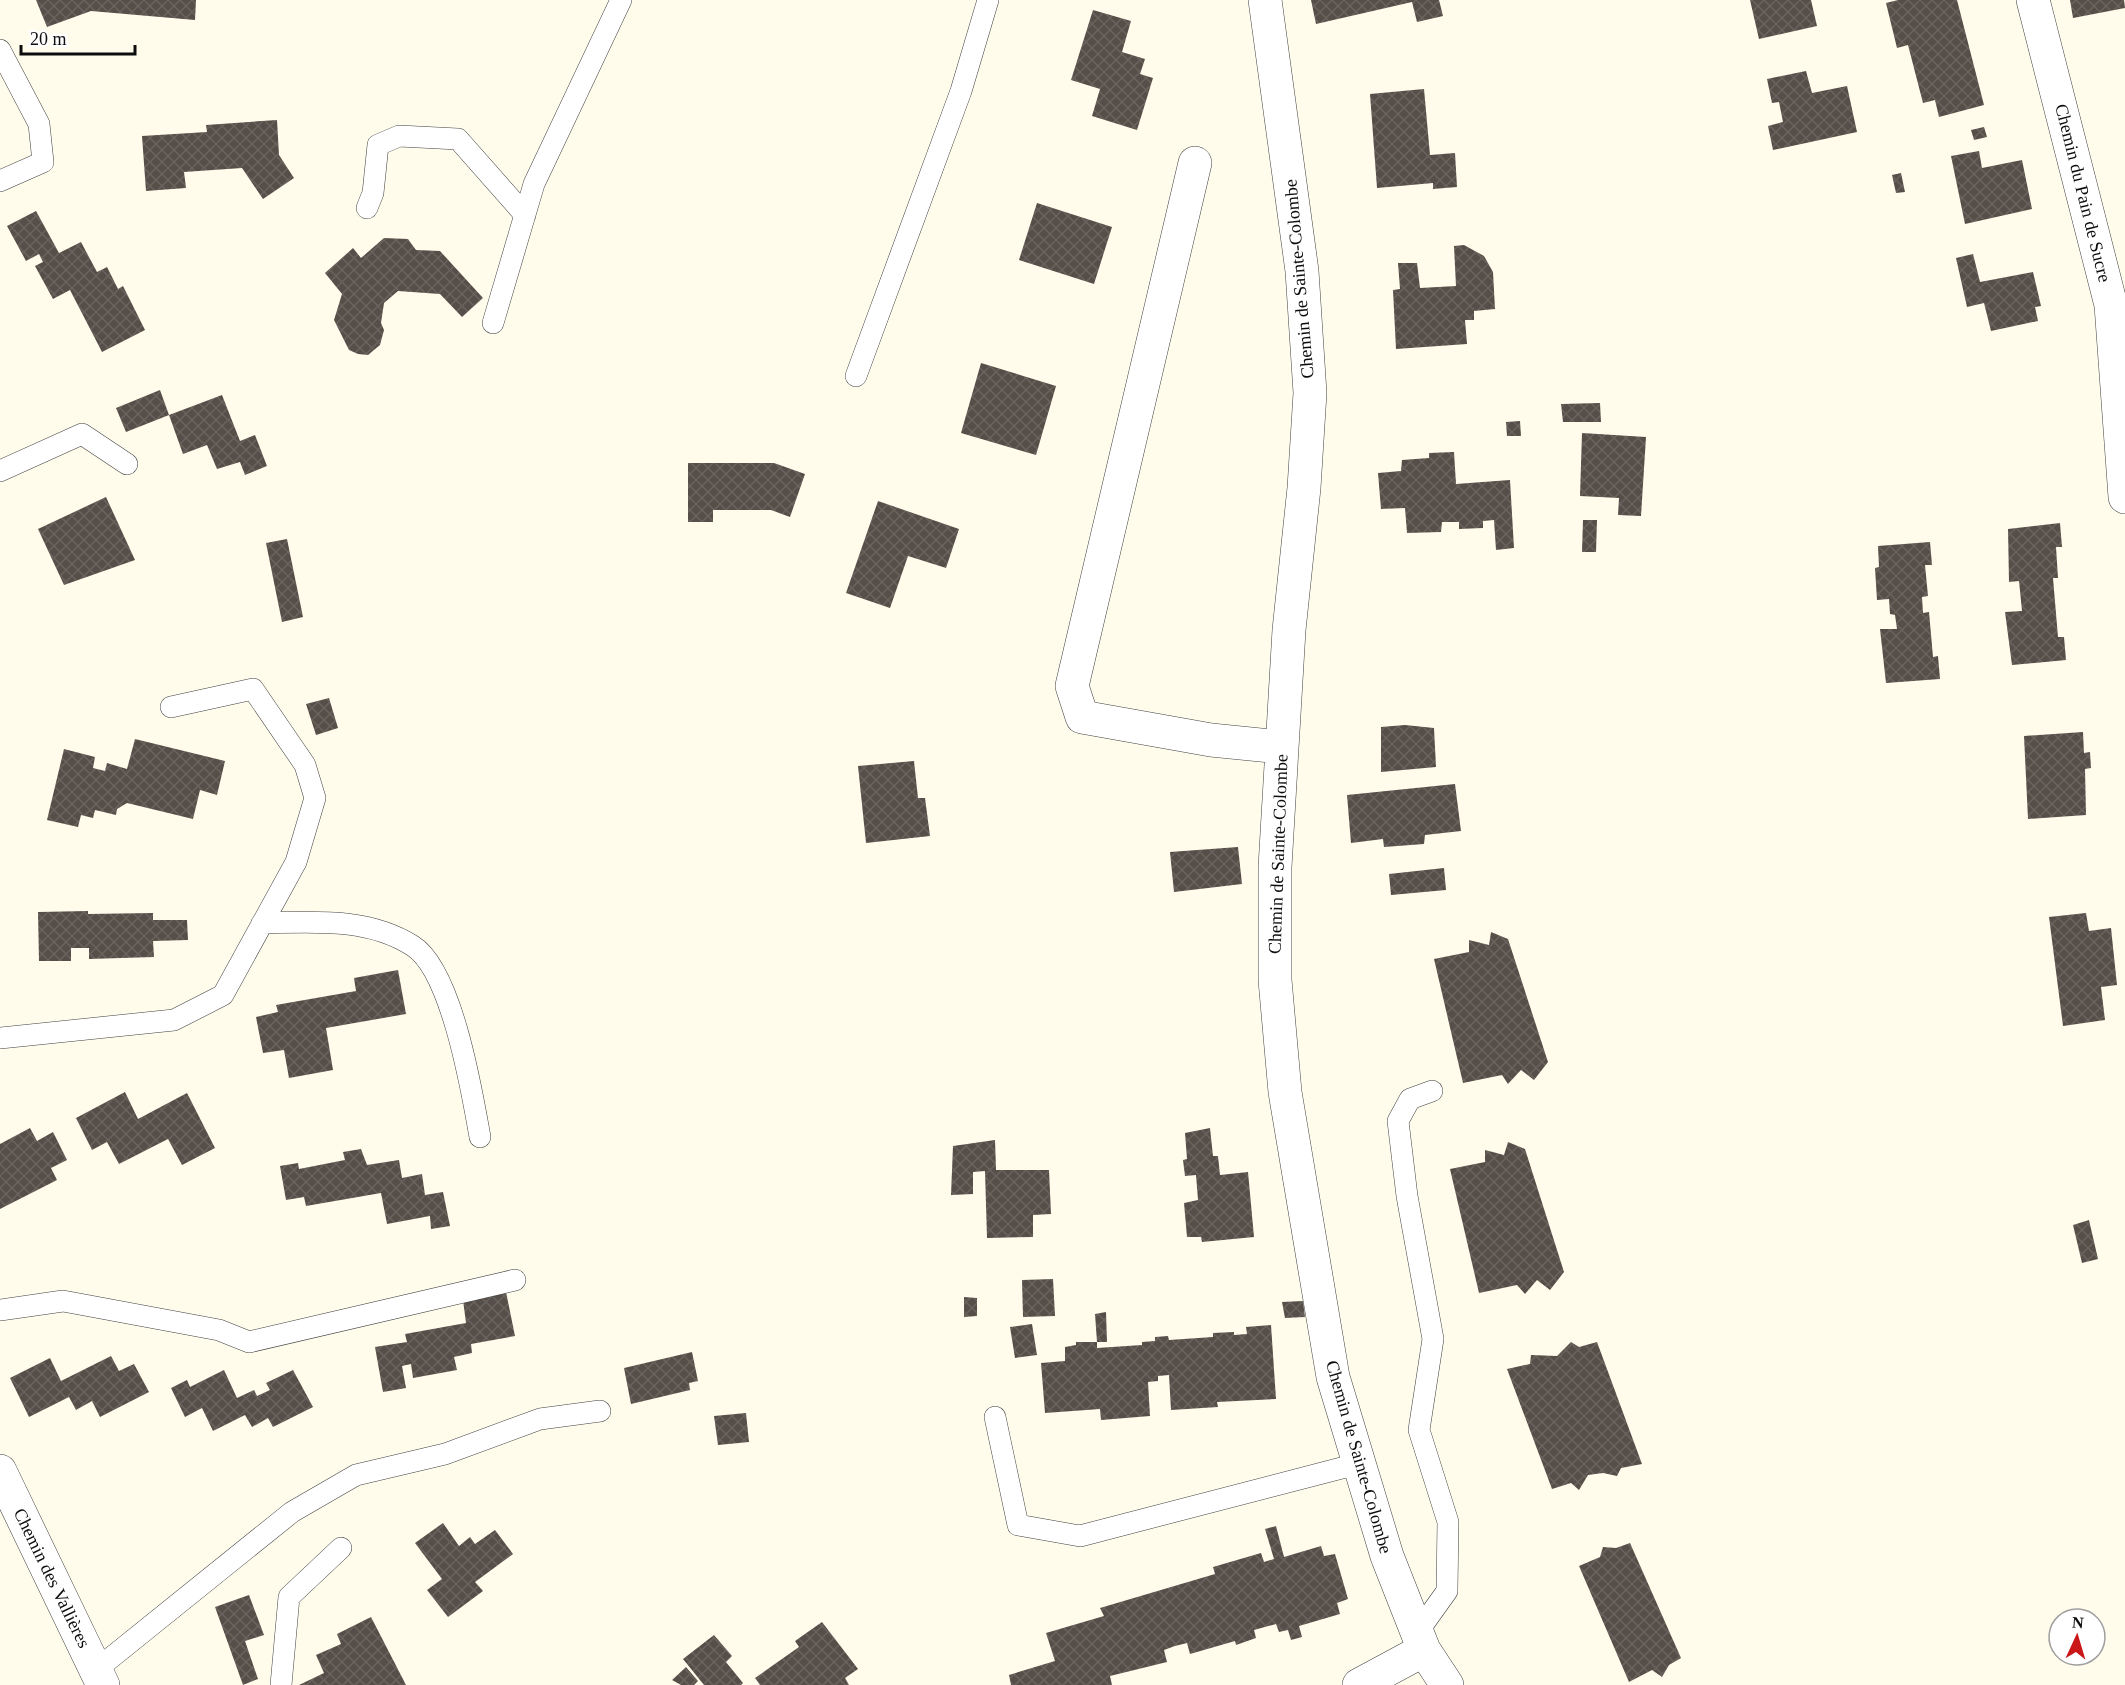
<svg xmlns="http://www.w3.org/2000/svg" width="2125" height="1685" viewBox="0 0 2125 1685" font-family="'Times New Roman',serif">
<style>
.building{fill:url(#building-cross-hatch)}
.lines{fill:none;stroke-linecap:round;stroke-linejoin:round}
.lane-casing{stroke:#404040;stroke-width:22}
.street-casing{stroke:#404040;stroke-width:34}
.lane{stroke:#fff;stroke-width:21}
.street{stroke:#fff;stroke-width:33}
.labels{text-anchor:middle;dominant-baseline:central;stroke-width:6;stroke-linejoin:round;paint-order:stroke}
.street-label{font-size:18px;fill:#0d0d0d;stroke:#fff}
</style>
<defs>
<pattern id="building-cross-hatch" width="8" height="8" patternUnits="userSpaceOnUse" patternTransform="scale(1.5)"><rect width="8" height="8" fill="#564e48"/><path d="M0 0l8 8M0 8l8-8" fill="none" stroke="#69635e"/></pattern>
</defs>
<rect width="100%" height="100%" fill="#fffcec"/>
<!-- building -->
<path class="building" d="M36,0H196L195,20L91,11L47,27Z
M1311,0H1439L1443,16L1417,22L1412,2L1316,24Z
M1750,0H1811L1817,26L1759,39Z
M1898,0H1957L1984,105L1939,117L1935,100L1923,103L1908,45L1897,48L1886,3Z
M2070,0H2124L2125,8L2073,18Z
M1093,10L1131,21L1122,52L1145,59L1140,74L1153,78L1137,130L1092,116L1100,89L1071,80Z
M1806,71L1812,93L1847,86L1857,132L1773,150L1768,126L1783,122L1779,102L1772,103L1767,79Z
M1424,89L1430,155L1455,153L1457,187L1433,189V183L1377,188L1370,94Z
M277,120L279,155L294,178L263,199L242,168L184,172L186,188L146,191L142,136L207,132L206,125Z
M1984,127L1987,137L1974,140L1971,130Z
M1979,151L1982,168L2022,160L2032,209L1965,224L1951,156Z
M1901,173L1905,192L1896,193L1892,175Z
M1037,203L1112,227L1094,284L1019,260Z
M36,211L59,253L81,242L97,272L107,267L118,289L123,286L145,330L102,352L70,290L53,299L35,266L43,262L39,254L26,261L7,226Z
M384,238L408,239L416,250L440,251L483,298L462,317L440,294L398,291L384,303L381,323L384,330L380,345L368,355L358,354L349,350L334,320L342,294L325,273L353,248L361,258Z
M1464,245L1484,256L1493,272L1495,309L1474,311V320H1465L1467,344L1396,349L1393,290L1400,289L1398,263H1417L1420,288L1456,286L1454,246Z
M1973,254L1980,282L2033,272L2041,306L2035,307L2038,321L1991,331L1984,303L1967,307L1956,258Z
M981,363L1056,386L1036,455L961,433Z
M160,390L169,415L126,432L116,408Z
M222,395L240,441L255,435L267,466L245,475L240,462L217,469L207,445L183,454L169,415Z
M1600,403L1601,422H1563L1561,404Z
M1520,421L1521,436H1507L1506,422Z
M1582,433L1646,437L1641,516L1618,515L1619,498L1580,496Z
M1454,452L1456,484L1510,480L1514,548L1496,550L1494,520L1483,521V528L1459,529V522H1442L1441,532L1407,533L1405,508L1381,509L1378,473L1401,471L1402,460L1429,458V453Z
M688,463H774L805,474L790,517L771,510H713V522H688Z
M106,497L135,560L64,585L38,529Z
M878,501L959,529L946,568L908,556L890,608L846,593Z
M1583,520H1597L1596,552H1582Z
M2060,523L2062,547H2056L2058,578H2053L2058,637H2064L2066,660L2012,665L2005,612L2022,611L2019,581L2009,582L2008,529Z
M287,539L303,617L282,622L266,543Z
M1930,542L1932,565H1925L1928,596L1922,597L1923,613L1929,612L1933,657L1938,656L1940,679L1886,683L1880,629H1897L1895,615L1890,614L1889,599L1877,600L1875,568L1879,567L1878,546Z
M329,698L338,728L316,735L306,704Z
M1405,725L1434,728L1436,767L1381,772V727Z
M2083,732L2084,753L2090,752L2091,768L2085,769L2086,815L2028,819L2024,736Z
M135,739L225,761L217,795L200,790L193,819L127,803L117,809L116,815L95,810L93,818L81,815L78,827L47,820L64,749L95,757L93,768L105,771L107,763L127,769Z
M914,761L918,798H925L930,836L866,843L858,766Z
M1455,784L1461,831L1425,835L1424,844L1384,847L1383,839L1351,843L1347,795Z
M1238,847L1242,884L1174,892L1170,852Z
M1444,868L1446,890L1391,895L1389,874Z
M88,911V914L153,913V920H187L188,940L153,941L154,957L89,959V948H71V961H39L38,912Z
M2086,913L2089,931L2111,928L2117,985L2101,987L2105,1020L2063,1026L2049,917Z
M1491,932L1508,939L1548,1062L1534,1080L1521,1070L1508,1084L1502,1075L1463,1083L1434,959L1469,952V940L1489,945Z
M398,970L406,1014L326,1028L333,1070L289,1078L284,1050L263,1053L256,1017L278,1012L276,1005L356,991L354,978Z
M125,1092L138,1119L187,1093L215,1148L182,1165L168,1139L119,1164L107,1142L92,1150L76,1118Z
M30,1128L37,1141L53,1132L67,1160L51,1168L57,1180L0,1209V1144Z
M1210,1128L1213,1156H1218L1220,1175L1248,1172L1254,1237L1202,1242L1201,1237H1187L1184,1203L1198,1200L1196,1175L1185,1176L1183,1160L1187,1159L1185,1133Z
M995,1140L996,1170H1049L1051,1214L1033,1215V1237L987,1238L985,1171L973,1172V1194L951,1195L953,1146Z
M1508,1142L1525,1149L1564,1272L1550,1290L1537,1280L1525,1294L1517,1285L1479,1293L1450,1169L1485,1162V1150L1504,1155Z
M361,1149L367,1165L399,1160L402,1178L422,1174L425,1195L443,1192L450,1226L431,1229L430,1216L387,1224L381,1193L306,1206L304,1197L286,1200L280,1166L298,1163L299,1169L345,1160L343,1152Z
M2089,1220L2098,1259L2082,1263L2073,1225Z
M1053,1279L1055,1316L1023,1317L1022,1280Z
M506,1292L515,1336L471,1344L472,1353L454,1357L457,1370L413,1378L411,1364L402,1366L406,1388L383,1392L375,1347L407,1342L405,1334L466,1323L463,1300Z
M964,1297L977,1298V1316L964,1317Z
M1303,1301L1305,1317L1285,1318L1282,1302Z
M1106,1312L1107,1342H1097L1095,1314Z
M1032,1324L1037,1355L1015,1358L1010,1327Z
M1271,1325L1276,1399L1217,1402L1218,1407L1171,1410L1169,1375L1158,1376V1381L1148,1382L1150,1416L1101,1420L1100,1409L1045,1413L1041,1363L1065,1361V1347L1076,1345V1342H1097V1348L1142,1345V1342L1155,1341V1337L1168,1336L1169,1340L1213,1337V1333L1234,1332V1335L1247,1334L1246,1327Z
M1571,1342L1579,1347L1597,1342L1642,1464L1621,1468L1617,1476L1603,1473L1588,1475L1579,1490L1571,1483L1552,1489L1507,1369L1530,1364L1531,1355L1557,1356Z
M692,1352L698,1381L689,1383L690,1390L631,1404L624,1368Z
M111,1356L119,1371L134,1364L149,1392L100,1417L92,1401L76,1410L69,1397L29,1417L10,1378L50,1358L61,1381Z
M224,1370L237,1398L254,1390L257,1396L270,1390L266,1383L293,1370L313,1407L273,1427L268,1418L252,1427L245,1415L213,1431L202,1408L185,1417L171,1388L187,1380L190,1387Z
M746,1413L749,1442L718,1445L714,1416Z
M443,1523L459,1546L470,1537L475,1544L495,1530L513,1554L475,1582L483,1591L448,1617L427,1590L442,1579L415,1543Z
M1276,1526L1284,1557L1321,1546L1324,1556L1335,1554L1348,1599L1337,1603L1340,1614L1299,1626L1302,1637L1291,1640L1288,1630L1279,1632L1276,1624L1254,1630L1256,1638L1236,1645L1235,1641L1190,1654L1187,1643L1175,1646L1164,1650L1167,1662L1110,1676L1112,1685H1011L1009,1675L1055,1661L1046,1633L1104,1616L1100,1608L1215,1574L1213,1567L1261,1553L1264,1562L1274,1559L1265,1529Z
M1630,1543L1681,1658L1669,1665L1662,1677L1652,1670L1629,1682L1579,1566L1600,1557L1603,1547L1616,1548Z
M249,1595L264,1635L245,1641L258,1679L243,1685L215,1607Z
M371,1617L406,1685H299L324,1673L316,1655L341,1644L337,1634Z
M822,1622L858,1669L845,1678L849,1685H760L755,1678L799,1647L795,1641Z
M714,1635L732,1656L726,1662L743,1683L741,1685H704L683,1659Z
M686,1667L698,1681L694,1685H681L672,1680Z"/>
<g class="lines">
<defs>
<path id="lane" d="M0,50L39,124L43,162L0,181
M367,208L373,193L378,145L399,136L458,139L525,215
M493,323L534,184L621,0
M856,376L961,91L988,0
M0,471L82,434L127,464
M262,923C313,922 368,917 413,946C452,971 472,1092 480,1137
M0,1038L174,1020L223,995L296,862L315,798L305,765L253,689L171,707
M0,1310L63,1301L219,1330L249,1342L515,1280
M995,1417L1018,1525L1080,1536L1357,1464
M1417,1633L1447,1591L1448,1522L1419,1430L1433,1339L1407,1196L1398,1121L1410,1099L1432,1091
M97,1669L292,1512L356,1475L445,1454L540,1419L600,1411
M281,1685L289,1597L341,1548"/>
<path id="street" d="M1265,0L1302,271L1310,393L1304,488L1289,630L1275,867V980L1285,1092L1333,1377L1387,1556L1424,1650L1447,1685
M2033,0L2111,305L2125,497
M1195,163L1072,686L1082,717L1211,740L1281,747
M0,1471L103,1685
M1359,1685L1424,1650"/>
</defs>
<!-- lane casing -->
<use href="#lane" class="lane-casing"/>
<!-- street casing -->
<use href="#street" class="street-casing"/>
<!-- lane -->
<use href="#lane" class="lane"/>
<!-- street -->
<use href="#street" class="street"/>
</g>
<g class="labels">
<!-- street labels -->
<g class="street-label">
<text transform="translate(2083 193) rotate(76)">Chemin du Pain de Sucre</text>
<text transform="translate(1299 279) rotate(-95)">Chemin de Sainte-Colombe</text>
<text transform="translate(1278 854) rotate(-88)">Chemin de Sainte-Colombe</text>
<text transform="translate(1359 1457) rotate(74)">Chemin de Sainte-Colombe</text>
<text transform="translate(52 1578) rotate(64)">Chemin des Vallières</text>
</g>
</g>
<!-- north arrow -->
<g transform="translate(2077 1637) rotate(4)"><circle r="28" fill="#ffffff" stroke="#9e9e9e" stroke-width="1.5"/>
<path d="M0-4.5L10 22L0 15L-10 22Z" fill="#ca1718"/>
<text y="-9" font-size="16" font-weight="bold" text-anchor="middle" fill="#0d0d0d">N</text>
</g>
<!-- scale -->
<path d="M21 45v9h114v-9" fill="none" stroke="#0d0d0d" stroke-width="3"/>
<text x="30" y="45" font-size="18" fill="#0d0d0d" stroke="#ffffff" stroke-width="4.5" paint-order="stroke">20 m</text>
</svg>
